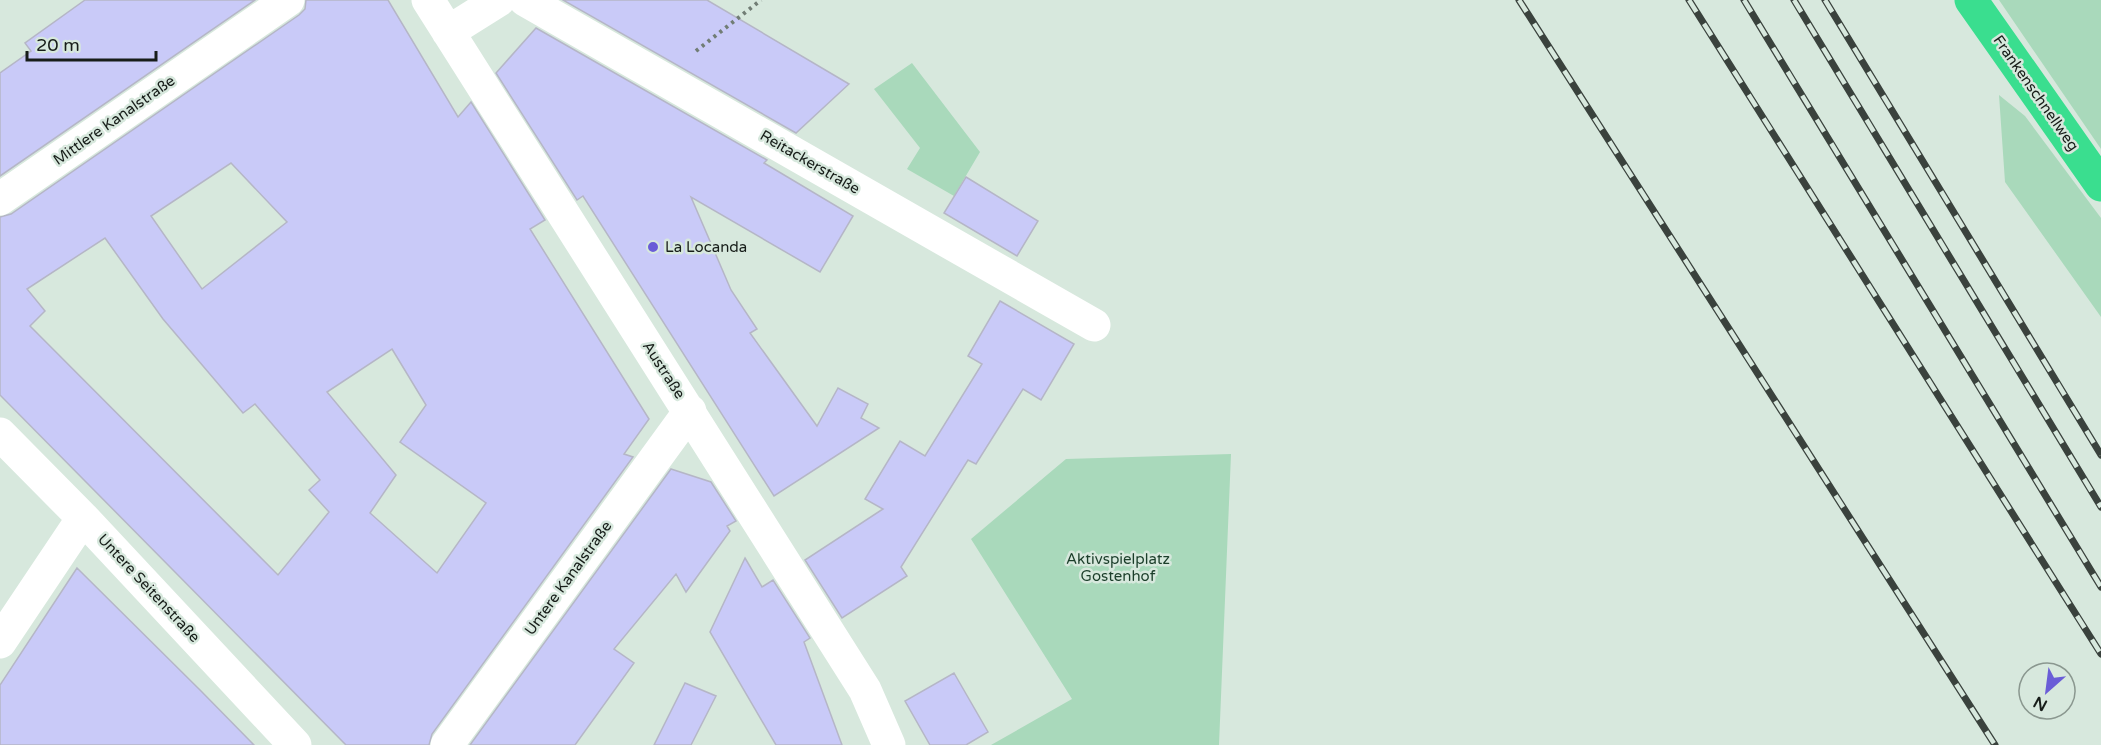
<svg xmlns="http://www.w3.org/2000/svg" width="2101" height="745" viewBox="0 0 2101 745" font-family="'Varela Round',sans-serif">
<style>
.green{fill:#a9d9bb}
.building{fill:#c9caf8;stroke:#b5b6c6;stroke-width:1.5;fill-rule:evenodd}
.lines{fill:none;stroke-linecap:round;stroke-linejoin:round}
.path{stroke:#717d75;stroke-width:4;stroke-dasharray:3 4.5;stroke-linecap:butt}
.minor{stroke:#fff;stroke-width:33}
.highway{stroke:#3ade8f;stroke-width:33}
.rail-casing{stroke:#3a423d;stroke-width:7}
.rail{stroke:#d7e8dd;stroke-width:4.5;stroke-dasharray:14;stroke-linecap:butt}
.poi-dot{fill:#6a5dd7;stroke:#d7e8dd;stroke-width:2}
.labels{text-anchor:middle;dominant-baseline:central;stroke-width:5;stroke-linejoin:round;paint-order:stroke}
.street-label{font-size:15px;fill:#171d19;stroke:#d7e8dd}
.poi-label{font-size:15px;fill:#171d19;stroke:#d7e8dd;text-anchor:start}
.park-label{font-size:15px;fill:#1b3e2a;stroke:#d7e8dd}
</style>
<rect width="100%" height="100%" fill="#d7e8dd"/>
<!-- green -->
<path class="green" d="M1999,0H2101V149Z
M912,63L980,152L954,196L907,169L920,148L874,89Z
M1999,95L2025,116L2101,218V317L2005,182Z
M1231,454L1219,745H991L1072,699L971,539L1066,459Z"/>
<!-- building -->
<path class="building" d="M85,0H255L0,176V73L31,51L25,43Z
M306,0H388L458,117L471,102L545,220L530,229L649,419L624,454L633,457L432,734L429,745H346L0,395V217L11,214L299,15L305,9ZM231,163L287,222L202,289L151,216ZM105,238L163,319L243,413L255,404L320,480L309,490L329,512L278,575L30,326L45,311L27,289ZM392,349L426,405L400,442L486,503L437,573L370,513L396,475L327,392Z
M563,0H707L849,84L796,133Z
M536,28L767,160L764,163L853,216L820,272L691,197L731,290L757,329L750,333L817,426L838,388L868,404L861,418L879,428L774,496L583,196L577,200L496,73Z
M966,177L1038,221L1017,256L944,213Z
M1000,301L1074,344L1041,400L1023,389L976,464L968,460L901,567L907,576L842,618L805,560L883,509L865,499L900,441L925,456L982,364L968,356Z
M671,469L711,482L736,521L727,526L730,531L686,592L676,574L614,649L634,663L575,745H470Z
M745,558L762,587L773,580L810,638L804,642L842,745H776L710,632Z
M77,568L201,691L254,745H0V685Z
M954,673L988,732L966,745H930L905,701Z
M685,683L716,696L691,745H654Z"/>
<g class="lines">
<!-- path -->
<path class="path" d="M696,51L761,0"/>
<!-- minor -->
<path class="minor" d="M428,0L865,690L889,745
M525,0L1094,325
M448,32L499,0
M0,199L288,0
M0,434L83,518L295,745
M0,642L83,518
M447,745L690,411"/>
<!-- highway -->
<path class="highway" d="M1971,0L2101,185"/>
<defs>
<path id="rail" d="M1519,0L1995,745
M1689,0L2101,654
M1744,0L2101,587
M1794,0L2101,507
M1825,0L2101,455"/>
</defs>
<!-- rail casing -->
<use href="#rail" class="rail-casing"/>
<!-- rail -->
<use href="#rail" class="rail"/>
</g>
<!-- markers -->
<circle class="poi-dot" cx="653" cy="247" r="6"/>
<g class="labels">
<!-- street labels -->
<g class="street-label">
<text transform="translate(2036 93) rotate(55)">Frankenschnellweg</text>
<text transform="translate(114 120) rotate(-35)">Mittlere Kanalstraße</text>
<text transform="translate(810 162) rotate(30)">Reitackerstraße</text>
<text transform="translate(664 370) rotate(57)">Austraße</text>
<text transform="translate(568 578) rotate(-54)">Untere Kanalstraße</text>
<text transform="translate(149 588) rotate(47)">Untere Seitenstraße</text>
</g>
<!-- poi labels -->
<g class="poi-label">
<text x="665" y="247">La Locanda</text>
</g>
<!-- park labels -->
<g class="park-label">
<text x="1118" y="559">Aktivspielplatz<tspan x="1118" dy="17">Gostenhof</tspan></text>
</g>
</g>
<!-- north arrow -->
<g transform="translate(2047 691) rotate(208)"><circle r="28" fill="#d7e8dd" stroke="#8a978f" stroke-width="1.5"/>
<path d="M0-4.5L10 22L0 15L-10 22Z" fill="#6a5dd7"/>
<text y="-9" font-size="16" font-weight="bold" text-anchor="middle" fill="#171d19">N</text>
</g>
<!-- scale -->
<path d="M27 51v9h129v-9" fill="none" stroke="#171d19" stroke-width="3"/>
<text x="36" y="51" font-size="18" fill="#171d19" stroke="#d7e8dd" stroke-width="4.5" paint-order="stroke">20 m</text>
</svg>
